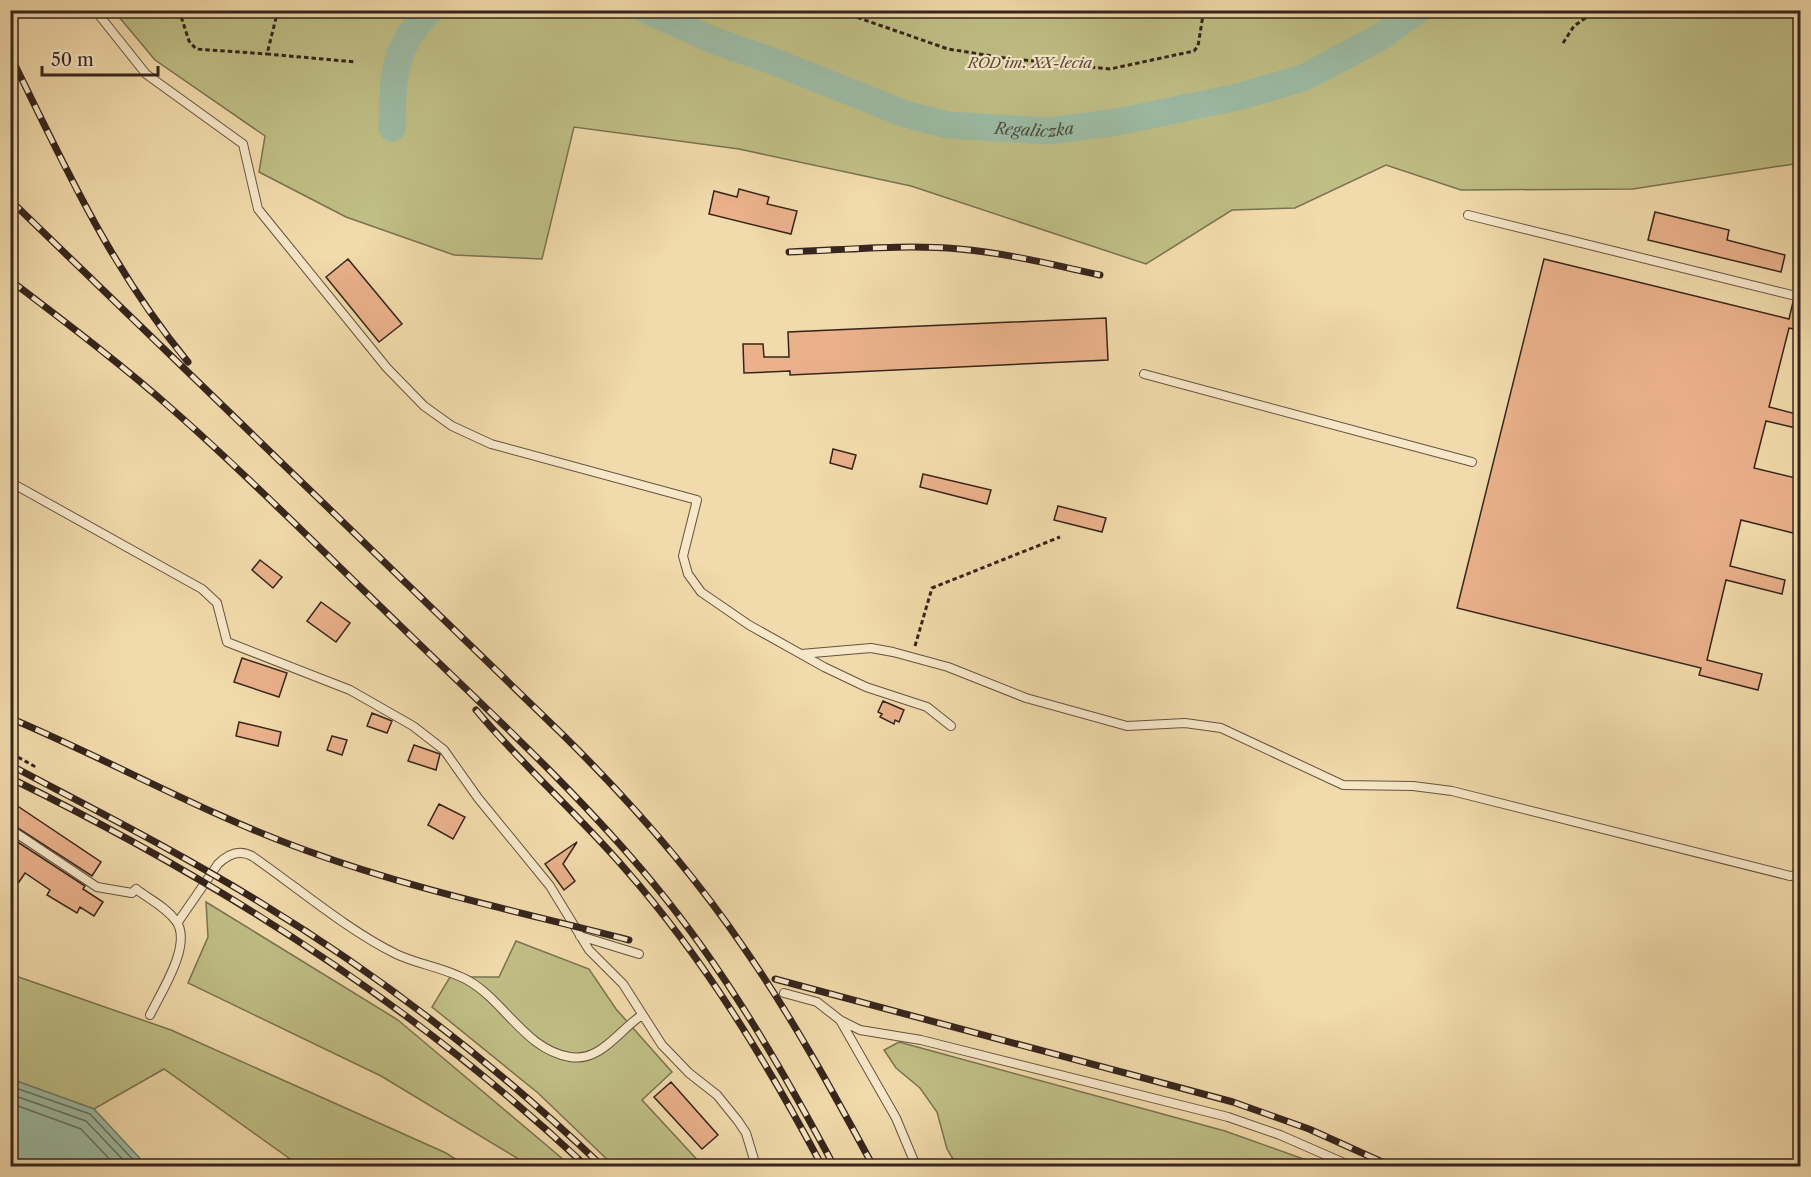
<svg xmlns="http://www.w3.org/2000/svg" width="1811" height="1177" viewBox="0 0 1811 1177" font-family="'Libre Caslon Text',serif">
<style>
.green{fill:#bfbe85;stroke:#7a7250;stroke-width:1.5}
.water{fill:#9cbba4;stroke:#737f6e;stroke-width:1.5}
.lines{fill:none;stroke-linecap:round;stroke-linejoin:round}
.shore{stroke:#697060;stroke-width:1.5}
.river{stroke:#9cbba4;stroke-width:27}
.building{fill:#eab18b;stroke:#36251c;stroke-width:1.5}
.lane-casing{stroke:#655240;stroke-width:10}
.path{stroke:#36251c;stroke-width:3;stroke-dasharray:4.5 3;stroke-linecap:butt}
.lane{stroke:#f6e7c8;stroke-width:8}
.rail-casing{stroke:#36251c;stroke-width:7}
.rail{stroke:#f6e7c8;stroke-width:4.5;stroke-dasharray:14;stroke-linecap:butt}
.labels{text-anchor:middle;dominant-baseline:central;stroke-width:4.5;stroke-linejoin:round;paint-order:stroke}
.park-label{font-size:15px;font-style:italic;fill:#584b36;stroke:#f6e7c8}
.water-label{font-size:16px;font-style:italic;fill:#504a3e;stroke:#f6e7c8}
</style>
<rect width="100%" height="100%" fill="#f1daab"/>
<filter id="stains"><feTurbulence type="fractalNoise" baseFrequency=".00333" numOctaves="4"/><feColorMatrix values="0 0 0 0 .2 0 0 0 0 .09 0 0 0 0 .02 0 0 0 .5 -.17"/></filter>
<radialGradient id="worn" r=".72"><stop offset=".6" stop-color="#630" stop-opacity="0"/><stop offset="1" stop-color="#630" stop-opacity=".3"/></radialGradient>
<!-- green -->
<path class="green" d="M114,11H1800V163L1633,189L1461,190L1386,165L1295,208L1232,210L1146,264L911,186L739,149L574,127L542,259L454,255L346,217L259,172L265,136L155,60Z
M206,902L398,1020L571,1166H530L381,1076L188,983L208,937Z
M516,941L589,969L616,1009L672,1072L642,1100L703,1166H614L538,1093L432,1007L450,977H499Z
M10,974L171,1030L446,1153L466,1166H300L164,1069L94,1109L11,1079Z
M899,1042L1225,1131L1323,1166H957L947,1149L937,1112L920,1088L896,1068L884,1050Z"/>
<!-- water -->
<path class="water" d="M11,1079L94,1109L147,1166H11Z"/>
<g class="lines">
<!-- shore -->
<path class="shore" d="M10,1086L90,1114L139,1166
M10,1094L86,1121L129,1166
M10,1103L81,1129L116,1166"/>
<!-- river -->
<g class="river">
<path id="s1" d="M646,10L715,41L770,60L905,114L948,125L1048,131L1118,122L1242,96L1305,77L1382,36L1418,10"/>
<path d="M392,128C393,80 392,46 431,10"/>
</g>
</g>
<!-- building -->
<path class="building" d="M739,189L769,197L767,204L797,211L791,234L709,214L714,191L737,197Z
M1655,212L1729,230L1727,240L1785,255L1781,272L1648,240Z
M348,259L402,324L379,342L326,277Z
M1544,259L1789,319L1793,302L1800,303V330L1789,328L1769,407L1800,415V429L1766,421L1754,468L1800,479V519L1797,534L1741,520L1730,566L1785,580L1782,594L1726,580L1707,660L1762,674L1758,690L1699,675L1701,668L1457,608Z
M1106,318L1108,360L790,375V371L744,373L743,344H763L764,357H789L788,332Z
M833,449L856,455L852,469L830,463Z
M923,474L991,490L987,504L920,487Z
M1058,506L1106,518L1102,532L1054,520Z
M260,560L282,577L273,588L252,570Z
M321,602L350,623L336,642L307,621Z
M242,658L287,673L279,697L234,682Z
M883,701L904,710L899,722L895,720L894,724L880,717L882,714L878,712Z
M372,713L392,721L387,733L367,726Z
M239,722L281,732L278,746L236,736Z
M332,736L347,740L342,755L327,750Z
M414,745L440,754L436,770L408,761Z
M10,801L101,862L92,876L10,823Z
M439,804L465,817L453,839L428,825Z
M10,837L85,886L83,889L103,902L94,916L80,907L77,913L47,895L50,890L25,873L19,882L10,877Z
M577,842L563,864L575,881L564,890L545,864Z
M671,1082L718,1135L702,1149L654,1097Z"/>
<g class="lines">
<defs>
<path id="lane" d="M95,10L146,74L243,144L258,209L387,368L424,406L452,426L491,444L697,500L683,556L688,574L701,592L749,625L824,667L866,687L927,707L951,726
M1468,215L1800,297
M1144,374L1472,462
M10,482L202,589L217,603L227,642L350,690L413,726L444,750L478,798L550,886L589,950L623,984L662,1045L689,1073L717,1095L738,1121L746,1133L756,1166
M801,654L871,648L893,652L948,667L1026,698L1127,726L1185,723L1221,728L1343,785L1413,786L1452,791L1790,876L1800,875
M10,829L97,887L132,893L136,889C149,899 166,907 176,921C193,944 161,992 150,1015
M178,922L218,864C228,854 239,849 252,856C297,887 347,930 396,954C419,965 447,968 469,981C505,1002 526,1050 570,1057C601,1062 619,1030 642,1015
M580,936L639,954
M784,993L817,1002L840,1020L896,1118L916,1166
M840,1020L860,1030L921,1040L1228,1117L1280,1135L1351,1166"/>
</defs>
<!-- lane casing -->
<use href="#lane" class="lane-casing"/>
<!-- path -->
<path class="path" d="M179,10L189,41L196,49L267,54
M278,10L267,54L356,62
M836,10L948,49L1005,58L1110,69L1194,51L1198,46L1203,15L1189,10
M1203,15L1224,10
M1563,43L1574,26L1597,10
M915,646L932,588L1060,537
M10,767L16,756L34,766L32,769"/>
<!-- lane -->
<use href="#lane" class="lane"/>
<defs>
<path id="rail" d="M10,55C65,166 109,266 188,362
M10,200L562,734C629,800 691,870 744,948C792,1017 833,1092 873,1166
M789,252C845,250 903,244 959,249C1007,253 1053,265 1100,275
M10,280C65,322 121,364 173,410C245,473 313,542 382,608C474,698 571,784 653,883C725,970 781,1067 834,1166
M476,710C523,766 578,814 626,870C705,960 766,1061 822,1166
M10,718C109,760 203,813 305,850C410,889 520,912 629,940
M10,765C95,810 180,853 261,903C384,978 498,1067 602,1166
M10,778C220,881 416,1006 586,1166
M775,979L1233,1102L1309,1129L1391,1166"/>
</defs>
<!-- rail casing -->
<use href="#rail" class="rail-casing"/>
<!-- rail -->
<use href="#rail" class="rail"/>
</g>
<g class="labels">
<!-- park labels -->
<g class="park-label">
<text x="1030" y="62">ROD im. XX-lecia</text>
</g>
<!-- water labels -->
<g class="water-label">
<text stroke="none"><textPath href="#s1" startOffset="410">Regaliczka</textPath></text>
</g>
</g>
<!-- margin -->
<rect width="1811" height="1177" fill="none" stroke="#f1daab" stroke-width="36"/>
<rect x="12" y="12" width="1787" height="1153" fill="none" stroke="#36251c" stroke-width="3"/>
<rect x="18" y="18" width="1775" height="1141" fill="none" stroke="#36251c" stroke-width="1.5"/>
<!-- scale -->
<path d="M42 66v9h116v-9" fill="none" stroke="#36251c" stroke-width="3"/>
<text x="51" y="66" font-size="18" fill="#36251c" stroke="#f6e7c8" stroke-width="4.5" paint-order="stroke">50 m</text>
<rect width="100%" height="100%" filter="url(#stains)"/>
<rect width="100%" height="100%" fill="url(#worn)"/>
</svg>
